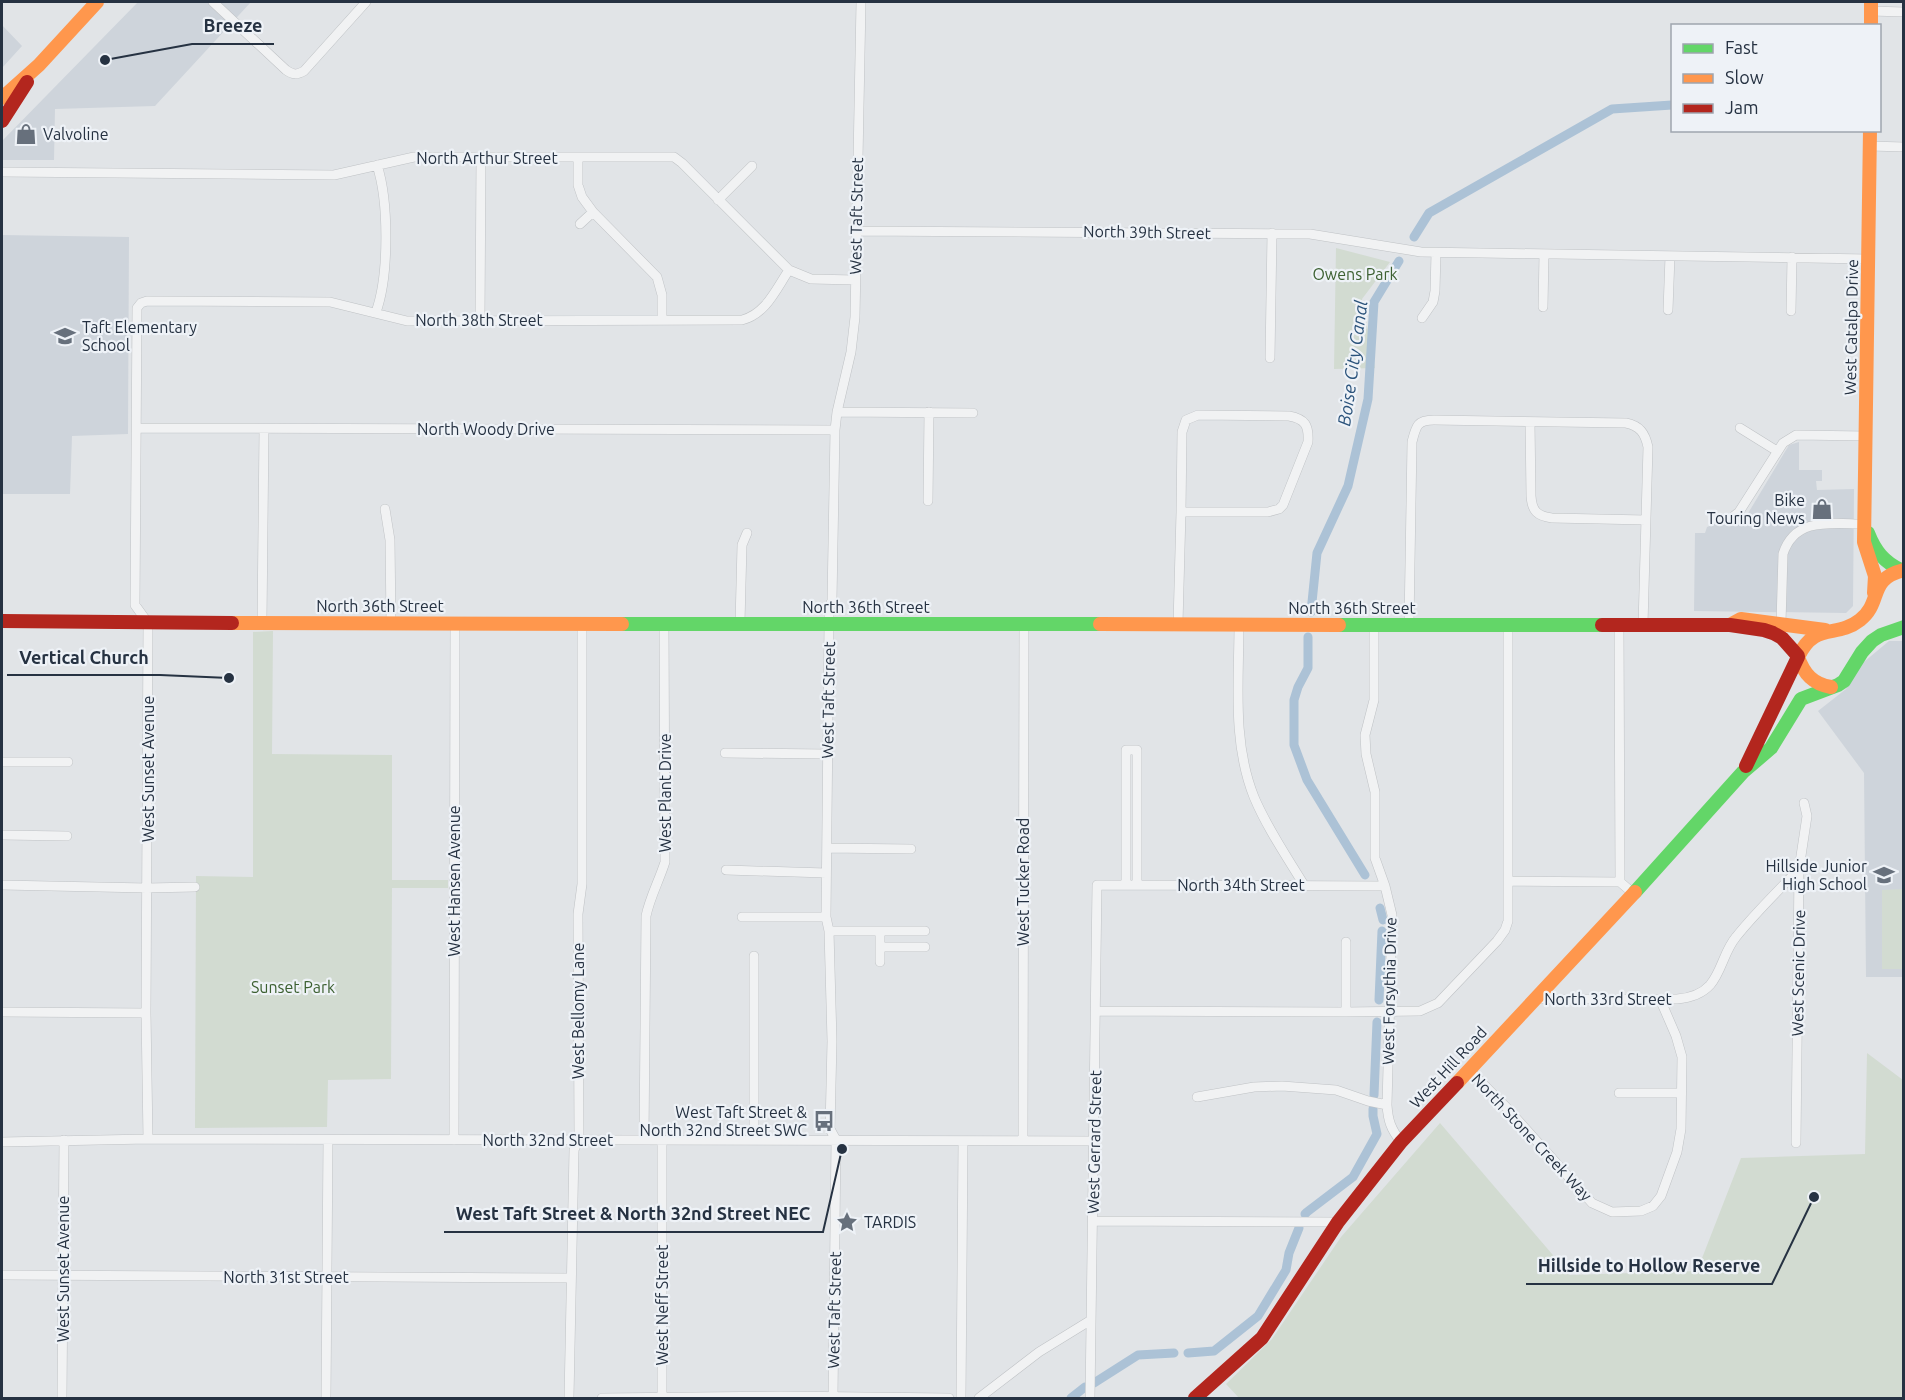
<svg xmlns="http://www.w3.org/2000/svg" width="1905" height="1400" viewBox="0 0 1905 1400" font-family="Ubuntu,sans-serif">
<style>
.built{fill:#ced4db}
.green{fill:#d2dbd1}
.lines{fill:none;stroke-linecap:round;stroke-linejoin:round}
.canal{stroke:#acc2d6;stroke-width:9}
.street-casing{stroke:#bfc2c5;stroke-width:10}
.street{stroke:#f1f2f3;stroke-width:9}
.fast{stroke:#63d668;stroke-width:14}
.slow{stroke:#ff974d;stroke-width:14}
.jam{stroke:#b3261e;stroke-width:14}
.labels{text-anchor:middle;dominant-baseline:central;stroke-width:4.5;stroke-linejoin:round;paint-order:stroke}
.poi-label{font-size:16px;fill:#263242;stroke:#eef2f7;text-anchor:start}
.street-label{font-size:16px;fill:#263242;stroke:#eef2f7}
.park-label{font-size:16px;fill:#3c6031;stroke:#eef2f7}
.water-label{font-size:18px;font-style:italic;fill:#2b537b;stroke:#eef2f7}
.leader{fill:none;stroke:#263242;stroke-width:2}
.callout-dot{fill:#263242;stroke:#eef2f7;stroke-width:2}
.callout-label{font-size:18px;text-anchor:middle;font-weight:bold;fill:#263242;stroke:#eef2f7;stroke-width:4.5;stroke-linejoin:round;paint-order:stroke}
</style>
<rect width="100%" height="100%" fill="#e1e4e7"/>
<!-- built -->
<path class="built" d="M138,2H251L155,106L55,109L54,160H2V141Z
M2,25L22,46L2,68Z
M2,235L129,237L128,434L72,436L70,494H2Z
M1799,442V470H1822V481H1816L1817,490L1854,489L1853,606L1846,613L1694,611L1695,533H1705L1707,527L1715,524L1741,525L1789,445Z
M1889,641H1903V977H1866L1864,773L1818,711L1846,689L1859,666Z"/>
<!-- green -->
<path class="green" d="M1336,248L1390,262L1362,299L1375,368L1334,369Z
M273,631L272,754L392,755V880H448V888H392L391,1079L328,1080L327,1127L195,1128L196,876L253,877V632Z
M1903,889V969H1882V890Z
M1867,1053L1903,1080V1398H1239L1226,1384L1272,1339L1341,1237L1440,1123L1570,1275L1697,1271L1741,1158L1865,1154Z"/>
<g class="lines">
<!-- canal -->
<path class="canal" d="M1414,237L1429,213L1612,109L1672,105
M1311,612L1317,553L1348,486L1368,399L1374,302L1399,261
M1308,637V668L1298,687L1294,700V745L1307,780L1365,875
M1380,908L1383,920
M1379,1000L1382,931
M1374,1095L1377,1022
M1305,1214L1307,1212L1353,1177L1377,1134L1373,1116V1109
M1188,1353L1214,1351L1258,1316L1286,1270L1289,1253L1299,1228
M1094,1383L1138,1355L1174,1353
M1071,1398L1085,1387"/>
<defs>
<path id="street" d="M213,2L286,70C293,75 297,75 304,71L366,2
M1871,11L1904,12
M1870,146L1904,147
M578,157V185L582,197L593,212L657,277L662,295V319
M2,172L334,175L414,157H674L682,163L789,270L811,279L855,280
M718,200L752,166
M580,224L593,212
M856,231L1310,234L1421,252L1869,259
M1543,307L1544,254
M1668,310L1670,256
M1791,311L1792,257
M376,312C389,276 389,202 377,165
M1422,318L1433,302L1435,291L1436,253
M480,320L481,157
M1270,358L1272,233
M837,412L973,413
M1530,422L1531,496C1532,511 1537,516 1552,518L1646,520
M137,428L835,430
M1740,428L1777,451
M928,501L929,412
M385,509L390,540L391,623
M1734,516L1739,512L1783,443L1796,435L1866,436
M262,622L264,430
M740,623L742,545L747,533
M1781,623L1783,554C1795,516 1833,524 1865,524
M1178,624L1181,512H1268L1279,509L1283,505L1308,442C1309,425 1305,419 1289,416L1198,415L1186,420L1182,432L1181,512
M1239,624C1239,682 1232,742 1254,797C1267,828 1287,857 1304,885
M1374,624V700L1365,735L1366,754L1375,792V858L1385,886L1392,915L1387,1105C1388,1121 1391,1129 1401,1142
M1409,624L1412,442C1416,426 1417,420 1434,420L1626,423C1640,426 1645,433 1648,447L1643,625
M1619,625L1620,882
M725,753L827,754
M2,762H68
M2,835L67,836
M827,848L911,849
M726,870L826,873
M1508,881L1620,882L1634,894
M2,885L147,888L195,887
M1126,885V750H1137V885
M742,917H826
M829,931H925
M880,931V962
M880,947H925
M1535,999H1677C1689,998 1701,995 1710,985C1722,971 1724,951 1736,937C1755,913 1778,891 1799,869
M1096,1011L1346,1012L1420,1011L1438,1003L1497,941L1505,930L1508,921V625
M2,1012L146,1013
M1346,1012V942
M1469,1070L1507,1108L1592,1203L1612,1212L1641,1211L1653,1206L1661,1196L1677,1152L1681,1129L1682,1057L1676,1036L1660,999
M1619,1093H1681
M1197,1097L1254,1087L1282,1086L1336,1090L1368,1101L1387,1105
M148,1139L146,1013L148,623L135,605L137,308L141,303L147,301L330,302L407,321L742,320C766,314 776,289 789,270
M644,1139L646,916C650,897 659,881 665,862L664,622
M454,1140L455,623
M662,1140V1398
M754,1140V956
M1023,1141L1024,624
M2,1142L148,1139L1094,1141
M1796,1143L1799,869L1807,816L1804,803
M1093,1221L1338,1222
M2,1275L571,1278
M62,1398L64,1140
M326,1398L328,1140
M569,1398L574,1150L579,1139L578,914L582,884V622
M602,1398L781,1396L949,1398
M833,1398L836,1140L830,1129L832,1041L829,931L826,917L829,623V609L832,600L835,430L837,412L851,352L855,317L861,2
M961,1398L963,1141
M979,1398L1039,1352L1091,1320
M1090,1398L1097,885L1385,886"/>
</defs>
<!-- street casing -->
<use href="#street" class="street-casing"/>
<!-- street -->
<use href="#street" class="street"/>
<!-- fast -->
<path class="fast" d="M1868,533C1875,551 1884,562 1901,570
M622,624H1100
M1339,625H1602
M1635,892L1743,772L1771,748L1801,699L1838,685L1844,681L1862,652L1872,641L1881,635L1904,627"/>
<!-- slow -->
<path class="slow" d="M1871,2V26
M2,98L39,65L97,2
M1870,130L1864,542L1875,576L1874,593
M232,623L622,624
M1100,624L1339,625
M1730,625L1741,619L1825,630
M1831,687C1813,684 1804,674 1798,657C1815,621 1836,639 1860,620C1883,602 1867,579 1904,570
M1457,1083L1635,892"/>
<!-- jam -->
<path class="jam" d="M2,121L27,82
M2,621L232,623
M1602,625H1730L1764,630L1773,633L1782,638L1798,656
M1746,766L1798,657
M1195,1398L1262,1338L1338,1222L1401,1142L1457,1083"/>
</g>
<!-- icons -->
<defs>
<symbol id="shop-bare" viewBox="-9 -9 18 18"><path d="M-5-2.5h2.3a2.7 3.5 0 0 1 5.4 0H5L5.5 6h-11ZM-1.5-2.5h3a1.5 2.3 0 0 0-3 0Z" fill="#67707c" stroke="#eef2f7" stroke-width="2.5" paint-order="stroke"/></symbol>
<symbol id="school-bare" viewBox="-9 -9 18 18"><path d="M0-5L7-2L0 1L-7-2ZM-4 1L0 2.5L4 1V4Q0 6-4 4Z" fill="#67707c" stroke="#eef2f7" stroke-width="2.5" paint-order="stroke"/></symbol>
<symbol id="bus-bare" viewBox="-9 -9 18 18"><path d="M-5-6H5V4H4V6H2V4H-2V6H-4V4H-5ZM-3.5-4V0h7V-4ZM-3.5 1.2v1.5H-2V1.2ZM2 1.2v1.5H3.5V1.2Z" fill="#67707c" stroke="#eef2f7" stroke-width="2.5" paint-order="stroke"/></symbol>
<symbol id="sight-bare" viewBox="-9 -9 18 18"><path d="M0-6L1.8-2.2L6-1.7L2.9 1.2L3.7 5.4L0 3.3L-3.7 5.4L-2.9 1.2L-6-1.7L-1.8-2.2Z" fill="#67707c" stroke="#eef2f7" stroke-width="2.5" paint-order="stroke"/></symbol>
</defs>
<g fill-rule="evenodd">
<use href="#shop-bare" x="11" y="119" width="30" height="30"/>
<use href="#school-bare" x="50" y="321" width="30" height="30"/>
<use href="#shop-bare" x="1807" y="494" width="30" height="30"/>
<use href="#school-bare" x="1869" y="860" width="30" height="30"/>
<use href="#bus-bare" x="809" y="1106" width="30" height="30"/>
<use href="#sight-bare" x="832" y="1207" width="30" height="30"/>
</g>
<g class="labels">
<!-- poi labels -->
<g class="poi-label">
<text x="43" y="134">Valvoline</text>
<text x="82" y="327">Taft Elementary<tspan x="82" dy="18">School</tspan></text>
<text x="1805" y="500" text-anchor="end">Bike<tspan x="1805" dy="18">Touring News</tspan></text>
<text x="1867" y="866" text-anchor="end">Hillside Junior<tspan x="1867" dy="18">High School</tspan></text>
<text x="807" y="1112" text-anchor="end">West Taft Street &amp;<tspan x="807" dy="18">North 32nd Street SWC</tspan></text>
<text x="864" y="1222">TARDIS</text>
</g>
<!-- street labels -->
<g class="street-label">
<text x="487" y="158">North Arthur Street</text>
<text transform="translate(856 216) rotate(-89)">West Taft Street</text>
<text transform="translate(1147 232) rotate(1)">North 39th Street</text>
<text x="479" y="320">North 38th Street</text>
<text transform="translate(1851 327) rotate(-89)">West Catalpa Drive</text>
<text x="486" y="429">North Woody Drive</text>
<text x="380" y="606">North 36th Street</text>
<text x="866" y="607">North 36th Street</text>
<text x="1352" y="608">North 36th Street</text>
<text transform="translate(828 700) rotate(-89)">West Taft Street</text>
<text transform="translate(148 769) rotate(-90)">West Sunset Avenue</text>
<text transform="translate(665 793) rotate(-90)">West Plant Drive</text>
<text transform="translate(454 881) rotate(-90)">West Hansen Avenue</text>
<text transform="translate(1023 882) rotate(-90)">West Tucker Road</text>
<text x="1241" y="885">North 34th Street</text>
<text transform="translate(1798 973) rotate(-89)">West Scenic Drive</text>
<text transform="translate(1389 991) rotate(-89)">West Forsythia Drive</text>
<text x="1608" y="999">North 33rd Street</text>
<text transform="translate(578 1011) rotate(-90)">West Bellomy Lane</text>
<text transform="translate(1448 1067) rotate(-47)">West Hill Road</text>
<text transform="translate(1532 1137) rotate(47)">North Stone Creek Way</text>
<text x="548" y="1140">North 32nd Street</text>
<text transform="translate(1094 1142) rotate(-89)">West Gerrard Street</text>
<text transform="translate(63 1269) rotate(-90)">West Sunset Avenue</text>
<text x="286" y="1277">North 31st Street</text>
<text transform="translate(662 1305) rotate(-90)">West Neff Street</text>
<text transform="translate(834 1310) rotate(-89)">West Taft Street</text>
</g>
<!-- park labels -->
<g class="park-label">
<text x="1355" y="274">Owens Park</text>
<text x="293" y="987">Sunset Park</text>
</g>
<!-- water labels -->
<g class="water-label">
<text transform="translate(1352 363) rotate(-82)">Boise City Canal</text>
</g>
</g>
<!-- callouts -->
<path class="leader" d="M105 60L192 44H274M229 678L160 675H7M842 1149L823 1232H444M1814 1197L1772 1284H1526"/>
<g class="callout-dot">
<circle cx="105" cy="60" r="6"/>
<circle cx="229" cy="678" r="6"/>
<circle cx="842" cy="1149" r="6"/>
<circle cx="1814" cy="1197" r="6"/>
</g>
<g class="callout-label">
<text x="233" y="32">Breeze</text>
<text x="84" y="664">Vertical Church</text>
<text x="633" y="1220">West Taft Street &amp; North 32nd Street NEC</text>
<text x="1649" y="1272">Hillside to Hollow Reserve</text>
</g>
<!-- border -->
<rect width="1905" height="1400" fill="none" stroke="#263242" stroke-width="6"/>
<!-- legend -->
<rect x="1671" y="24" width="210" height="108" fill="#eef2f7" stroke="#9ea5af" stroke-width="1.5"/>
<rect x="1683" y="44" width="30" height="9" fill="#63d668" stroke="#9ea5af" stroke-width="1.5"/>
<text x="1725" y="54" font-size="18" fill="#263242">Fast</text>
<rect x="1683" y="74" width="30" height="9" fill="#ff974d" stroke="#9ea5af" stroke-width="1.5"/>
<text x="1725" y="84" font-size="18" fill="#263242">Slow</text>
<rect x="1683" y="104" width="30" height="9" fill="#b3261e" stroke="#9ea5af" stroke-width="1.5"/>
<text x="1725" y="114" font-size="18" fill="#263242">Jam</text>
</svg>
